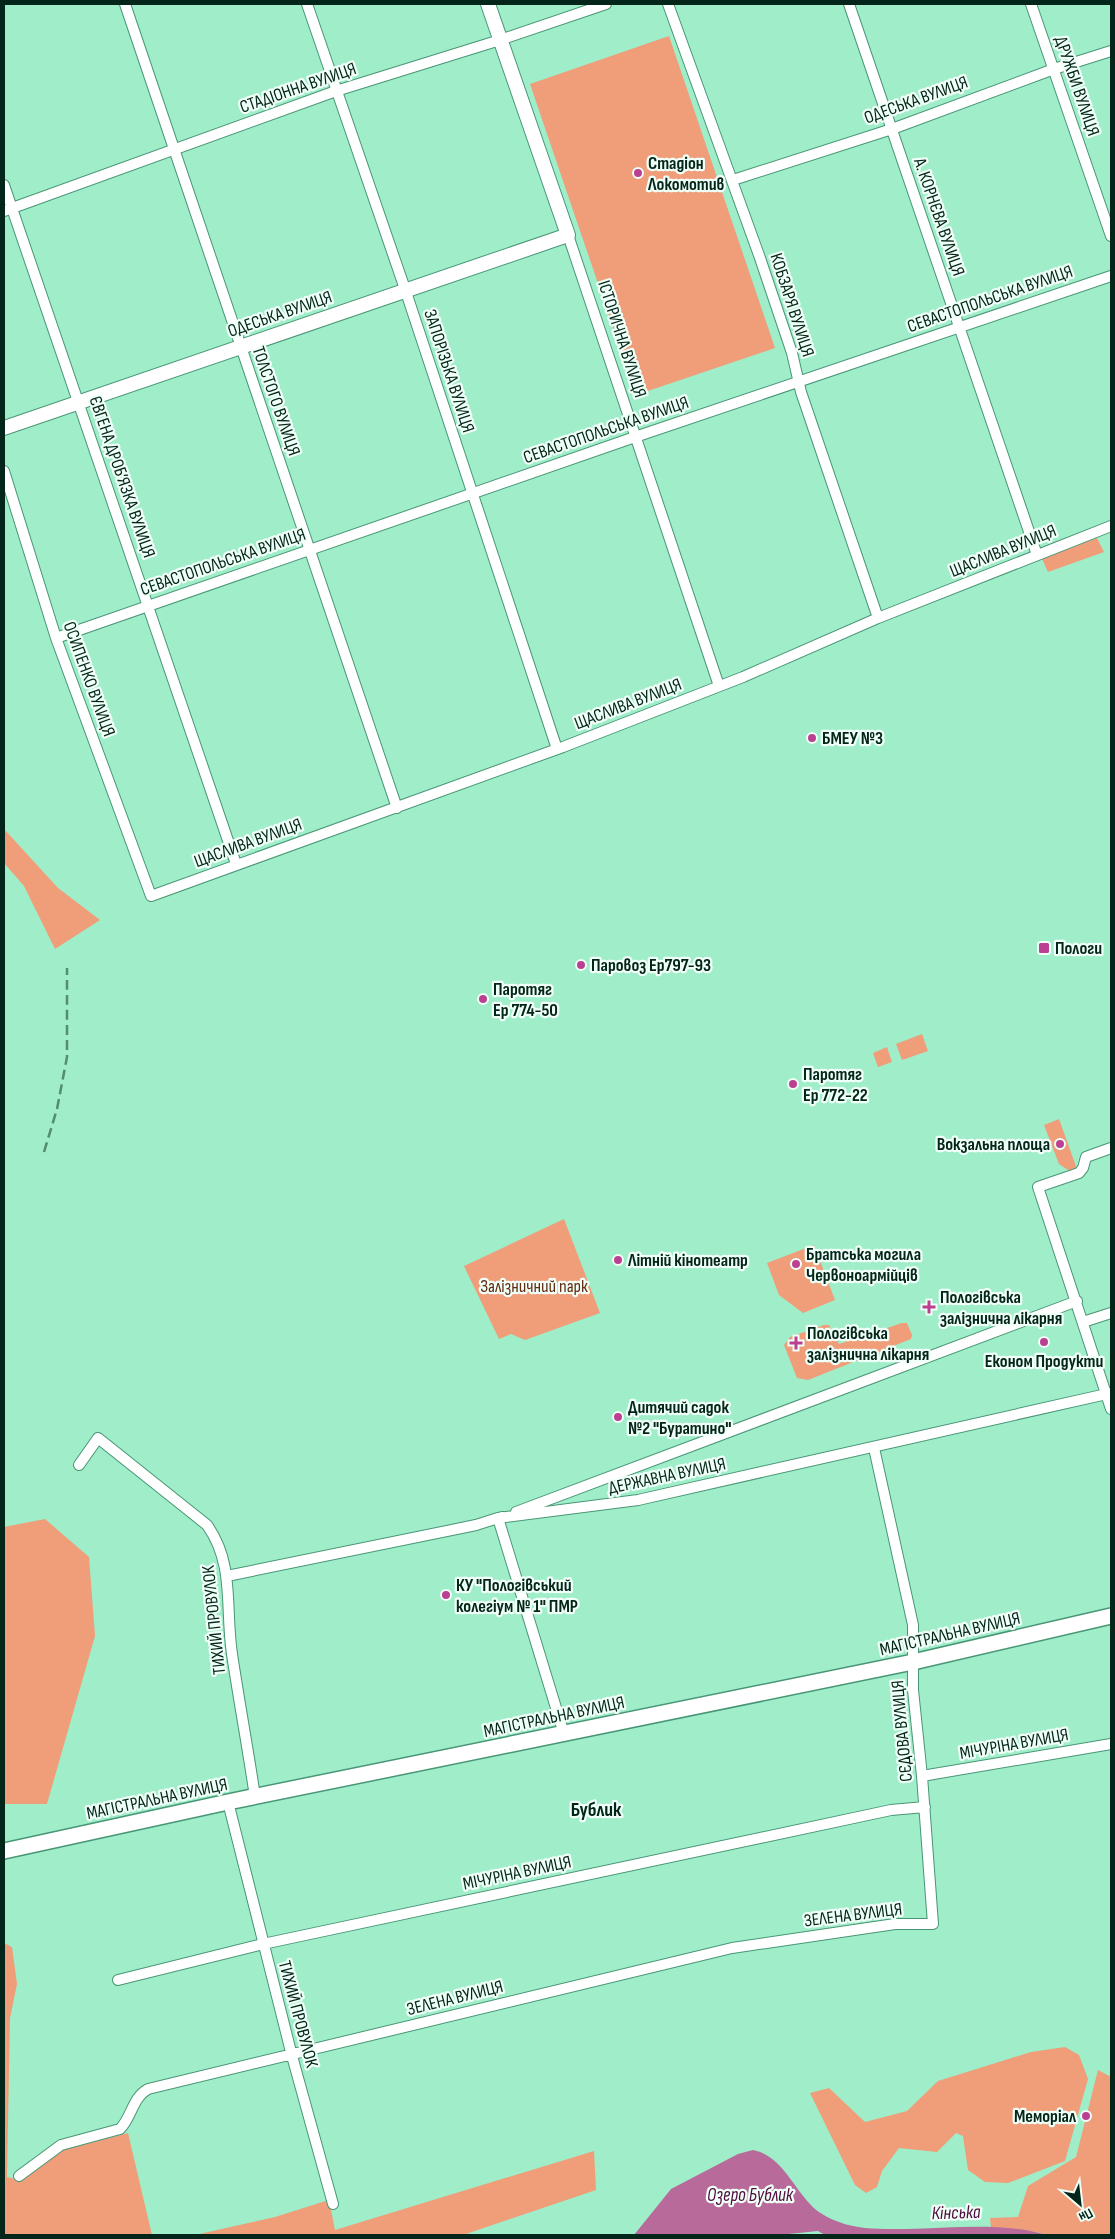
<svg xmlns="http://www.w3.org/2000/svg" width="1115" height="2239" viewBox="0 0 1115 2239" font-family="'Sofia Sans Condensed',sans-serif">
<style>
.green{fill:#f09d7a}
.water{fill:#b86b9a}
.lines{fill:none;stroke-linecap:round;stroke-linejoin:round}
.minor-casing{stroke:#499676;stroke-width:12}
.tertiary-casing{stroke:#499676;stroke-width:16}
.secondary-casing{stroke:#499676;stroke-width:18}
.minor{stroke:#fff;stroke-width:10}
.tertiary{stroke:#fff;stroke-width:14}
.secondary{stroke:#fff;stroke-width:15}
.rail{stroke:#548c74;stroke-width:2.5;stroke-dasharray:10 5;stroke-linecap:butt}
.poi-dot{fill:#bc4091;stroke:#f0fff7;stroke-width:2}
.labels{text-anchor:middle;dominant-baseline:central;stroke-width:4.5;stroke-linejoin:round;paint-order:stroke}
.street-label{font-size:18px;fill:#042519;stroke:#f0fff7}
.poi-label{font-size:18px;font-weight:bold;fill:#042519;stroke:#f0fff7;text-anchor:start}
.park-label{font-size:18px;fill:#622c12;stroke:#f0fff7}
.water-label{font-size:19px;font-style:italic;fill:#530b3d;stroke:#f0fff7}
.quarter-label{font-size:20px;font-weight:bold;fill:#042519;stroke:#f0fff7}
</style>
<rect width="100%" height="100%" fill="#9fedc9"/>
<!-- green -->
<path class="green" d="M669,36L775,348L636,395L530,84Z
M1097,538L1104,552L1048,572L1042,559Z
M4,829L58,888L100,920L55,949L24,886L4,863Z
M922,1034L928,1051L902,1060L896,1044Z
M887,1047L892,1062L878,1067L873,1053Z
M1059,1119L1077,1169L1071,1172L1059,1164L1044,1125Z
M564,1219L600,1313L525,1340L511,1334L499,1339L464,1266Z
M814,1245L835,1300L803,1313L779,1295L767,1263Z
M902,1323H907L912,1335L911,1339L808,1380L797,1378L784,1345L790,1337L824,1325H829L839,1344Z
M45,1519L89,1557L95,1636L47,1804H4V1527Z
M4,1943L12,1947L17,1984L10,2018L7,2177L20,2180L63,2150L128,2133L152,2235H4Z
M1065,2047L1079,2055L1088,2079L1065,2161L1008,2183L985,2182L968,2170L963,2136L956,2133L937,2152L899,2148L882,2171L877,2187L866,2193L855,2185L810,2093L829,2088L865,2122L907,2111L938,2081L1031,2052Z
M1098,2070L1111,2077V2235H1047L1036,2232L991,2228L990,2218L1018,2217L1028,2186L1076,2157Z
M594,2151L596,2190L463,2235H195L275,2217L329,2200L335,2230Z"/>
<!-- water -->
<path class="water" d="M753,2150C780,2155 792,2185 810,2204C817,2212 828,2218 839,2222C860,2230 883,2229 906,2229C951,2228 1003,2222 1047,2235H825L818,2231L779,2235H634L671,2189L738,2154Z"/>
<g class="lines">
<defs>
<path id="minor" d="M125,4L397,808
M307,4L406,292L557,749
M668,4L760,258L792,353L801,392L878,618
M849,4L1037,555
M1031,4L1111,236
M733,180L892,129L1054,69L1111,51
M4,185L236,864
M4,211L336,91L500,40L606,4
M568,235L719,686
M4,471L56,638L151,896L563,747L743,677L878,618L1111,526
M56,638L635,437L1111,276
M1111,1148L1086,1157L1083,1168L1079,1173L1038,1187L1111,1409
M1083,1322L1111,1313
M79,1465L98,1438L207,1525C235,1564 225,1608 232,1654C239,1701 248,1749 255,1797
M516,1512L1077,1301
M502,1517L498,1518L564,1734
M227,1576L476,1525L498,1518L638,1500L1111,1393
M922,1776L1111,1744
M228,1802L292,2056L333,2204
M118,1980L263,1944L891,1810L925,1807
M19,2176L61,2145L120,2129C132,2117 132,2098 148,2089L732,1948L895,1924H933L922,1776L913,1690V1625L874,1448"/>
<path id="tertiary" d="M4,428L568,235L488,4"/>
<path id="secondary" d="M4,1851L228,1802L913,1662L1111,1616"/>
</defs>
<!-- minor casing -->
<use href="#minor" class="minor-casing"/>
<!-- tertiary casing -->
<use href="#tertiary" class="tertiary-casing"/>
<!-- secondary casing -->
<use href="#secondary" class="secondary-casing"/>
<!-- minor -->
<use href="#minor" class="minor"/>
<!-- tertiary -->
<use href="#tertiary" class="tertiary"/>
<!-- secondary -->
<use href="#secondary" class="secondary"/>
<!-- rail -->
<path class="rail" d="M44,1152L57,1109L67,1057V968"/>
</g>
<!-- markers -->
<g class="poi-dot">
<circle cx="638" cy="173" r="5"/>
<circle cx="812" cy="738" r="5"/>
<rect x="1038" y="942" width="12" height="12" rx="2.5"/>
<circle cx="581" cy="965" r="5"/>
<circle cx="483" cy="999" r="5"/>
<circle cx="793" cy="1084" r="5"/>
<circle cx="1060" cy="1144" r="5"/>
<circle cx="618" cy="1260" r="5"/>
<circle cx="796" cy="1264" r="5"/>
<path d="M926.5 1299.5h5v5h5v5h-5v5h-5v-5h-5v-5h5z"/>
<circle cx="1044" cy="1342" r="5"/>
<path d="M793.5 1335.5h5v5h5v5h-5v5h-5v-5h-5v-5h5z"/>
<circle cx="618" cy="1417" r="5"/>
<circle cx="446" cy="1595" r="5"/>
<circle cx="1086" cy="2116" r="5"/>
</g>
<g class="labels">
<!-- street labels -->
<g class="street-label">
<text transform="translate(1077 86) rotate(71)">ДРУЖБИ ВУЛИЦЯ</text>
<text transform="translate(298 88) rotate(-19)">СТАДІОННА ВУЛИЦЯ</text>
<text transform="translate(916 100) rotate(-20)">ОДЕСЬКА ВУЛИЦЯ</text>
<text transform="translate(939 217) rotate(71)">А. КОРНЄВА ВУЛИЦЯ</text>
<text transform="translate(990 299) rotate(-19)">СЕВАСТОПОЛЬСЬКА ВУЛИЦЯ</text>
<text transform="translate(792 305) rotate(72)">КОБЗАРЯ ВУЛИЦЯ</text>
<text transform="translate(280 314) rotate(-19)">ОДЕСЬКА ВУЛИЦЯ</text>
<text transform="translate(622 339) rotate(72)">ІСТОРИЧНА ВУЛИЦЯ</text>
<text transform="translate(449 371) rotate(72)">ЗАПОРІЗЬКА ВУЛИЦЯ</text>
<text transform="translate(276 401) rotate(71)">ТОЛСТОГО ВУЛИЦЯ</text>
<text transform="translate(606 430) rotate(-19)">СЕВАСТОПОЛЬСЬКА ВУЛИЦЯ</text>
<text transform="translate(122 477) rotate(71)">ЄВГЕНА ДРОБ’ЯЗКА ВУЛИЦЯ</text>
<text transform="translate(1003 551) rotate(-22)">ЩАСЛИВА ВУЛИЦЯ</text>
<text transform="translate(223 562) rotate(-19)">СЕВАСТОПОЛЬСЬКА ВУЛИЦЯ</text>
<text transform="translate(89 679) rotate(70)">ОСИПЕНКО ВУЛИЦЯ</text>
<text transform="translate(628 704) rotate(-21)">ЩАСЛИВА ВУЛИЦЯ</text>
<text transform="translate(248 843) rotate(-20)">ЩАСЛИВА ВУЛИЦЯ</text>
<text transform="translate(667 1476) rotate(-12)">ДЕРЖАВНА ВУЛИЦЯ</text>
<text transform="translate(214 1620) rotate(-96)">ТИХИЙ ПРОВУЛОК</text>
<text transform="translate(950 1634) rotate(-13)">МАГІСТРАЛЬНА ВУЛИЦЯ</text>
<text transform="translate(554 1717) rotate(-12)">МАГІСТРАЛЬНА ВУЛИЦЯ</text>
<text transform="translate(902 1731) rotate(-95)">СЄДОВА ВУЛИЦЯ</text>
<text transform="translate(1014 1744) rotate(-10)">МІЧУРІНА ВУЛИЦЯ</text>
<text transform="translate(157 1799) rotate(-12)">МАГІСТРАЛЬНА ВУЛИЦЯ</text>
<text transform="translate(517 1873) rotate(-12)">МІЧУРІНА ВУЛИЦЯ</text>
<text transform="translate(853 1915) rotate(-7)">ЗЕЛЕНА ВУЛИЦЯ</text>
<text transform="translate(455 1998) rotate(-14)">ЗЕЛЕНА ВУЛИЦЯ</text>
<text transform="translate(298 2014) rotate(75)">ТИХИЙ ПРОВУЛОК</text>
</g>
<!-- poi labels -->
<g class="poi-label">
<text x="648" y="163">Стадіон<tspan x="648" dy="21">Локомотив</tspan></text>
<text x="822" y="738">БМЕУ №3</text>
<text x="1055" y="948">Пологи</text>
<text x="591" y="965">Паровоз Ер797-93</text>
<text x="493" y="989">Паротяг<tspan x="493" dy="21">Ер 774-50</tspan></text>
<text x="803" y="1074">Паротяг<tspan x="803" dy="21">Ер 772-22</tspan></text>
<text x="1050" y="1144" text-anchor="end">Вокзальна площа</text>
<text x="806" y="1254">Братська могила<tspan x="806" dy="21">Червоноармійців</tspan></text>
<text x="628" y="1260">Літній кінотеатр</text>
<text x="940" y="1297">Пологiвська<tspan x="940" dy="21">залiзнична лiкарня</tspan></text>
<text x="807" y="1333">Пологівська<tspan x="807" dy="21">залізнична лікарня</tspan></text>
<text x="1044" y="1361" text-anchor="middle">Економ Продукти</text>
<text x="628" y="1407">Дитячий садок<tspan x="628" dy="21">№2 "Буратино"</tspan></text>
<text x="456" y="1585">КУ "Пологівський<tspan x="456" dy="21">колегіум № 1" ПМР</tspan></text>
<text x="1076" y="2116" text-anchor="end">Меморіал</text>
</g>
<!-- park labels -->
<g class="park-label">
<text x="534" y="1286">Залізничний парк</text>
</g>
<!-- water labels -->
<g class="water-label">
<text x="750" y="2195">Озеро Бублик</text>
<text transform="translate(956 2213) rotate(-2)">Кінська</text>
</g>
<!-- quarter labels -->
<g class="quarter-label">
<text x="596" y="1810">Бублик</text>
</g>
</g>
<!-- border -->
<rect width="1115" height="2239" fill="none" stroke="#042519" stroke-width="10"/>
<!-- north arrow -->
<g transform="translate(1080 2204) rotate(152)" stroke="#f0fff7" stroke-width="4" paint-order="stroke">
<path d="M0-4L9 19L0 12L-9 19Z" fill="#042519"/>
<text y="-8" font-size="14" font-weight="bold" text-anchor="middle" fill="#042519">Пн</text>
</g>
</svg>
